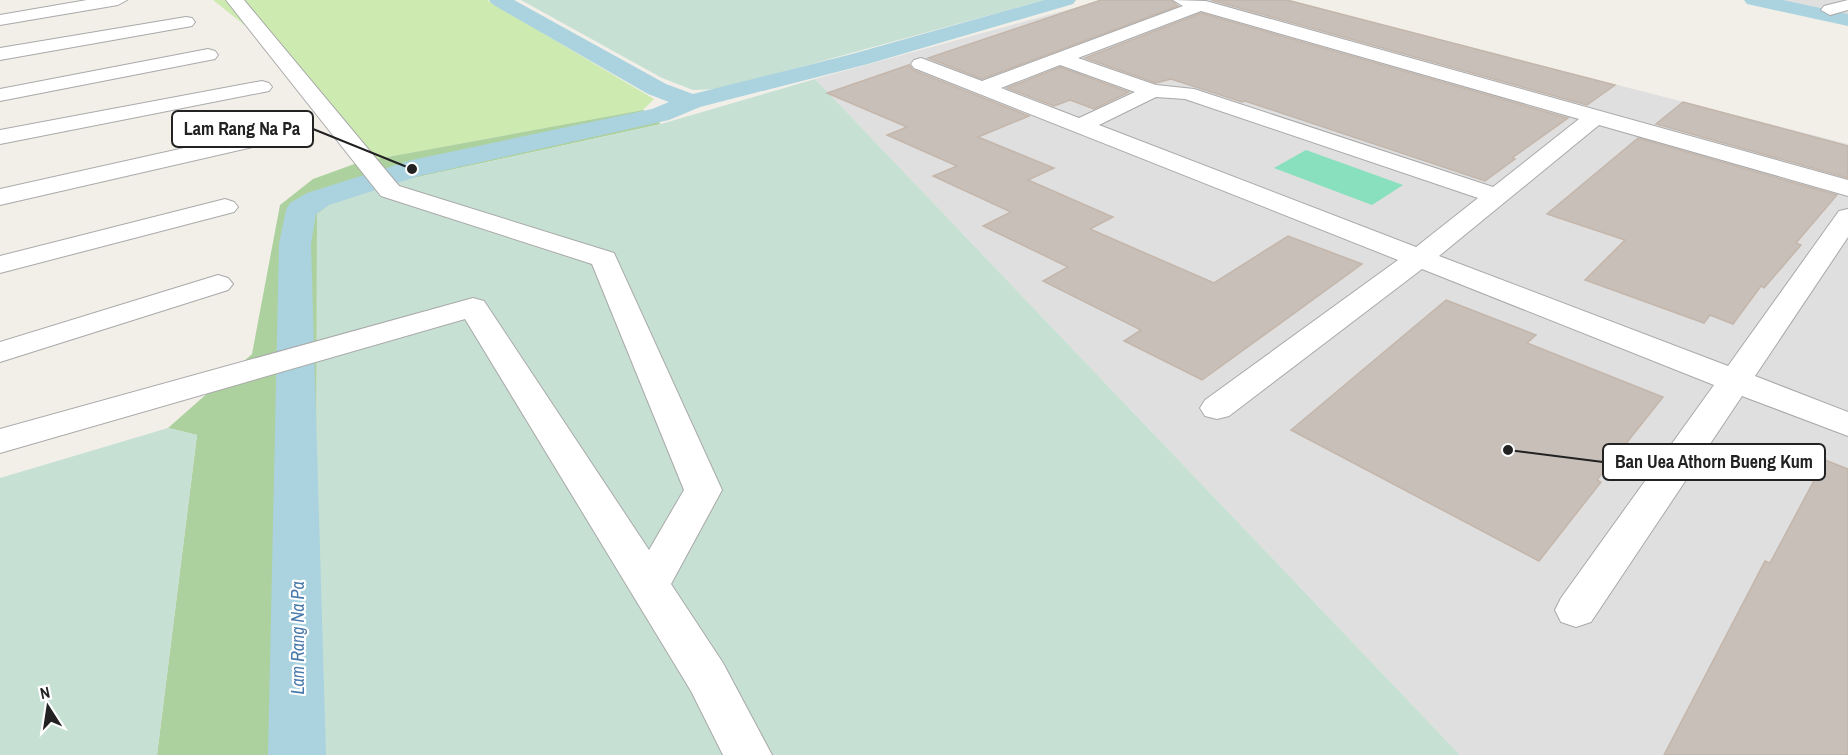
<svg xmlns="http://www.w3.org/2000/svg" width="1848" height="755" viewBox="0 0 1848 755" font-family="'Archivo Narrow',sans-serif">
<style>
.residential{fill:#e0dfdf}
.grass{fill:#cdebb0}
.forest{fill:#add19e}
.wetland{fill:#c6e0d4}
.pitch{fill:#88e0be}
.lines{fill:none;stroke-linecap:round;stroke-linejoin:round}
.canal{fill:#aad3df;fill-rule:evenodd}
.building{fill:#c7bfb8;stroke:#c4b6ab;stroke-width:1.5}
.minor-casing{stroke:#a9a9a9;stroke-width:2}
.minor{fill:#fff;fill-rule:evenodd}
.labels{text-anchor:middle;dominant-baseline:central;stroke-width:4.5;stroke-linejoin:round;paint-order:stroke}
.water-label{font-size:18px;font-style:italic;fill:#4a7aab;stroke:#fff}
.leader{fill:none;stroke:#222;stroke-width:2}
.callout-dot{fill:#222;stroke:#fff;stroke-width:2}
.callout{fill:#fff;stroke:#222;stroke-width:2}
.callout-label{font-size:18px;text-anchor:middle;font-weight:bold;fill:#222}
</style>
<rect width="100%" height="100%" fill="#f2efe9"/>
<!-- residential -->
<path class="residential" d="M1103,0H1286L1848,144V755H1460L815,79Z
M1753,0H1848V21Z"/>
<!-- grass -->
<path class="grass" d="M213,0H487L654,99L643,110L360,162L272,47Z"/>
<!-- forest -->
<path class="forest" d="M643,110L661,124L368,188L317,214L316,755H157L197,435L168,428L252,354L280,205L313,179L360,162Z"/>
<!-- wetland -->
<path class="wetland" d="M521,0H1044L720,89L693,90L662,78Z
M815,79L1460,755H316L317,214L335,200L368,188L661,124Z
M168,428L197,435L157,755H0V478Z"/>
<!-- pitch -->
<path class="pitch" d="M1306,150L1403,185L1372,205L1274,168Z"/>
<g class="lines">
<!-- canal -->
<path class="canal" d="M489,0H514L666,84L693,94L852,54L1044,0H1076L1073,4L868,64L700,107L669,120L419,176L329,205L316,214L311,244L326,755H268L279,244L286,210L290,203L307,193L412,160L652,109L669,102L648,94L492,4Z
M1744,0H1783L1848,14V26L1747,4Z"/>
</g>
<!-- building -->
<path class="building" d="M1101,0H1171L1178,6L982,79L928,58Z
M1211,0H1287L1615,85L1587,105Z
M1201,13L1568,118L1512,158L1515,159L1485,181L1245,101L1242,102L1171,79L1156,83L1085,58Z
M909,65L913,70L1029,116L978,137L1054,168L1028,180L1113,217L1090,229L1214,283L1288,236L1362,264L1202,380L1124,341L1141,330L1043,281L1068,267L983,226L1011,212L933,176L957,166L887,135L907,127L827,93Z
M1060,67L1129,92L1094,109L1070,100L1054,106L1007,88Z
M1683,102L1848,146V178L1656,124Z
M1638,138L1837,195L1796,243L1801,245L1764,288L1761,286L1733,324L1710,315L1704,323L1585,280L1625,240L1547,214Z
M1446,300L1536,335L1527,343L1663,397L1597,480L1601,482L1539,561L1291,430Z
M1825,460L1848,469V755H1664L1765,561L1770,563Z"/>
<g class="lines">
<defs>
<path id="minor" d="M87,0H127L118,5L0,25V15Z
M226,0H244L399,186L614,253L722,490L671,584L723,663L772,755H723L691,691L465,319L0,453V429L473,298L484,301L649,550L684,490L592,264L381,196Z
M1173,0L1206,1L1848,180V196L1599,125L1439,256L1728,366L1839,211L1848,209V237L1755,376L1848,412V436L1742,396L1591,622L1576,627L1561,622L1555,610L1561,598L1714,385L1422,269L1229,416L1217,419L1205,416L1200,408L1205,400L1398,260L914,68L911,64L914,60L921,58L982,81L1183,6ZM1201,11L1579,119L1493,187L1194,89L1156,85L1078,58ZM1060,65L1135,92L1079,118L1001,88ZM1156,97L1185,99L1478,198L1416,247L1099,125Z
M1848,0V10L1830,15L1821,10L1824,6Z
M186,17L192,18L195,22L192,26L0,60V48Z
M208,49L215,51L218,55L215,59L0,101V89Z
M262,81L269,83L272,87L269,91L0,144V130Z
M279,127L287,129L290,134L287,139L0,205V189Z
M225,199L234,202L238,207L234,212L0,273V256Z
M218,275L228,278L233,284L228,290L0,362V342Z"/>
</defs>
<!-- minor casing -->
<use href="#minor" class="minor-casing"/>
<!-- minor -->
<use href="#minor" class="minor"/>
</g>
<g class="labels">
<!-- water labels -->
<g class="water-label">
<text transform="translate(297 638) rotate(-90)">Lam Rang Na Pa</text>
</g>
</g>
<!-- callouts -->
<path class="leader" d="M412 169L313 129M1508 450L1603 462"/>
<g class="callout-dot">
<circle cx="412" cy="169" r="6"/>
<circle cx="1508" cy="450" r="6"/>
</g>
<g class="callout">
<rect x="172" y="111" width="141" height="36" rx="6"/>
<rect x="1603" y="444" width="222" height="36" rx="6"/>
</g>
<g class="callout-label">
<text x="242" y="135">Lam Rang Na Pa</text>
<text x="1714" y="468">Ban Uea Athorn Bueng Kum</text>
</g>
<!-- north arrow -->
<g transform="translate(48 707) rotate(348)" stroke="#ffffff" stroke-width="4.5" paint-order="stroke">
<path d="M0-4.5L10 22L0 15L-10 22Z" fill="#222222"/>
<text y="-9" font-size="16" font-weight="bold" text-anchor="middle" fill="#222222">N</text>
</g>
</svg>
